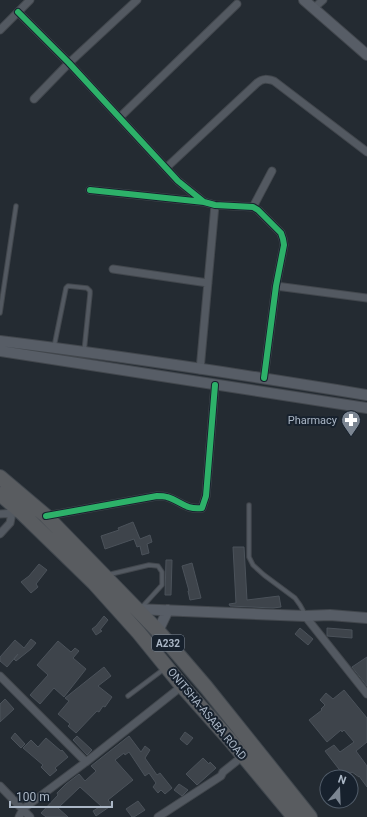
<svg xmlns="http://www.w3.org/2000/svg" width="367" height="817" viewBox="0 0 367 817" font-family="Roboto,sans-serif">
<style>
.building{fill:#3e444b;stroke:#4b525a}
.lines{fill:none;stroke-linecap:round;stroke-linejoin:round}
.lane-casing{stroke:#42474d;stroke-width:5.5}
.street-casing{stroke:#42474d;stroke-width:9}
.secondary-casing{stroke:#42474d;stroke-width:12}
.highway-casing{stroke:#40474e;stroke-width:16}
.lane{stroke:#535961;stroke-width:3.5}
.street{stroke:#535961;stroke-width:7}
.secondary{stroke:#575d66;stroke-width:10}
.highway{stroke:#595c60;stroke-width:14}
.cycleway-casing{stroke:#17212d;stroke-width:8}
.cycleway{stroke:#2db169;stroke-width:6}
.labels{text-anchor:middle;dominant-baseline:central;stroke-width:4;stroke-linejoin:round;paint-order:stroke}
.shield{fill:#17212d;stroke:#7f8a98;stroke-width:1}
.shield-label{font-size:10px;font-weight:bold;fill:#abb7c6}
.poi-label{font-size:11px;fill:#abb7c6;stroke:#17212d;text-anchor:end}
.street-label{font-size:11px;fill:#abb7c6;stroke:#17212d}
</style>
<rect width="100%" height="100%" fill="#242b32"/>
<!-- building -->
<path class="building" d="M133,522L140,539L150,535L152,542L147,544L149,553L142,555L140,546L137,547L134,539L105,549L101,536L119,530L118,528Z
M233,547H244L247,600L279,596L281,607L273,608L230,606L229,604L236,603Z
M166,560H172L171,595H165Z
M192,563L201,598L190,600L188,591H189L182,566Z
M39,564L47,570L36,584L38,587L31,593L21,582L29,576Z
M104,616L108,620L100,630L102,631L96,635L92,629L96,626Z
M300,628L313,639L308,645L295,634Z
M327,628L352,630V638L327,636Z
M31,639L36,643L31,649L16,661L14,659L18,654L7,667L0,661V657L15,640L24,648Z
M58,641L71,652L75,648L79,651L73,658L86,669L64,697L54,688L40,704L30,695L48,675L37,665Z
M367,657V686L352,667Z
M104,667L111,676L98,686L112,697L105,707L103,706L99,712L97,711L76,733L68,726L70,724L58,714L69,701L65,698Z
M344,690L367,718V742L356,751L367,766V787L359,776V777L352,772L345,777L325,751L334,745L340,752L354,742L344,730L342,732L341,730L327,742L309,720L322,710L321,709L325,705L320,700L326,693L333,699Z
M5,699L14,709L0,722V704Z
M185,732L193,738L187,745L180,739Z
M15,733L25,744L21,748L11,738Z
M77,736L92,750L87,755L73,740Z
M129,736L141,752L145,746L150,750L145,758L157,775L160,773L172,788L165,794L161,790L158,793L153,787L156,783L149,773L145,776L129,752L125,755L124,753L115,760L133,780L108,800L112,805L96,816L93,811L101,806L80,787L58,808L68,817H46L41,813L58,795L57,793L66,784L79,774L85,781L96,771L91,766Z
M46,738L61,751L62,750L68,757L55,768L57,770L50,776L41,767L43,765L23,748L31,740L38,747Z
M203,758L209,764L210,762L216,768L197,785L186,774Z
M179,784L188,790L182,796L174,790Z
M138,801L145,810L134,817H132L126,809Z"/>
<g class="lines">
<defs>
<path id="lane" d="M0,313L16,206
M54,347L66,288L68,286L87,288L90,291V294L84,352
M249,505V557L253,565L264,575L295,598L300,605L305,614
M107,575L149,565L158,566L162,572V585L142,607
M128,696L164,669"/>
<path id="street" d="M314,8L323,0
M18,12L69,63L178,181L204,202
M0,30L30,0
M34,99L69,63L137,0
M120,117L237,4
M167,167L257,83C263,78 267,79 274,81L367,152
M90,190L204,202L215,205L253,207L258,210L281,233L283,239L284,245L276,286L264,378
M253,207L272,171
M113,269L208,283
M276,286L367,298
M200,370L215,205
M0,514L16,513
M46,516L157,496C161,496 164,496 167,497C181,501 185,510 202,508L206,496L215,385
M0,534L10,523L12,513
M305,616L367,694
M0,676L86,762
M0,786L30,817
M19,817L23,809L86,762L182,686
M158,817L221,776L223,772L243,756"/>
<path id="secondary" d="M304,0L367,55
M0,341C123,356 245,375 367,395
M0,351L367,408
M135,609L305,616L330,615L367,618
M158,631L168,610"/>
<path id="highway" d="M0,477L46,516L158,631L206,687L310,817
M0,494L22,513L94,583L139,633L182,686L230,740L294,817"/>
</defs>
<!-- lane casing -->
<use href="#lane" class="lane-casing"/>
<!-- street casing -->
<use href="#street" class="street-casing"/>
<!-- secondary casing -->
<use href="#secondary" class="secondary-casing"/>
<!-- highway casing -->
<use href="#highway" class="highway-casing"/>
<!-- lane -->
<use href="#lane" class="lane"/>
<!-- street -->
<use href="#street" class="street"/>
<!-- secondary -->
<use href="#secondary" class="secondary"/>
<!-- highway -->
<use href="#highway" class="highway"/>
<defs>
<path id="cycleway" d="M18,12L69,63L178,181L204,202
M90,190L204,202L215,205L253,207L258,210L281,233L283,239L284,245L276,286L264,378
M46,516L157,496C161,496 164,496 167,497C181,501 185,510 202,508L206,496L215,385"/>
</defs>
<!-- cycleway casing -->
<use href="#cycleway" class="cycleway-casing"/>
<!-- cycleway -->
<use href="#cycleway" class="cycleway"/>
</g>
<!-- icons -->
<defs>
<symbol id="pharmacy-pin" viewBox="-11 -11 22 30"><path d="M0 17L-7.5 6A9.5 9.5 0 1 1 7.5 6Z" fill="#7c8692" stroke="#17212d"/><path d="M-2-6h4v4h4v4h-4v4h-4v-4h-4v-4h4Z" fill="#fff"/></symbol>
</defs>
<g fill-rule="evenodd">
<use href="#pharmacy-pin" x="340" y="409" width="22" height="30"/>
</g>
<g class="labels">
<!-- shield labels -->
<rect class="shield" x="152" y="635" width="32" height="16" rx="3"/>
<g class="shield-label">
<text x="168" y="643">A232</text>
</g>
<!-- poi labels -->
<g class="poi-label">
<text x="337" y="420">Pharmacy</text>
</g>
<!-- street labels -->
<g class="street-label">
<text transform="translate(207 714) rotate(50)">ONITSHA-ASABA ROAD</text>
</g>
</g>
<!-- north arrow -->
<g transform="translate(339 789) rotate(19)"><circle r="19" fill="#17212d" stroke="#525d6a"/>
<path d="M0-3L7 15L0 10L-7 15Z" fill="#7c8692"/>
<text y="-6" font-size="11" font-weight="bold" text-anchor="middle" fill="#abb7c6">N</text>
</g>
<!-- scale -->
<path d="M10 801v6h102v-6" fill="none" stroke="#abb7c6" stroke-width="2"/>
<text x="16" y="801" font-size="12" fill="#abb7c6" stroke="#17212d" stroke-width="3" paint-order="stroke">100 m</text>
</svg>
